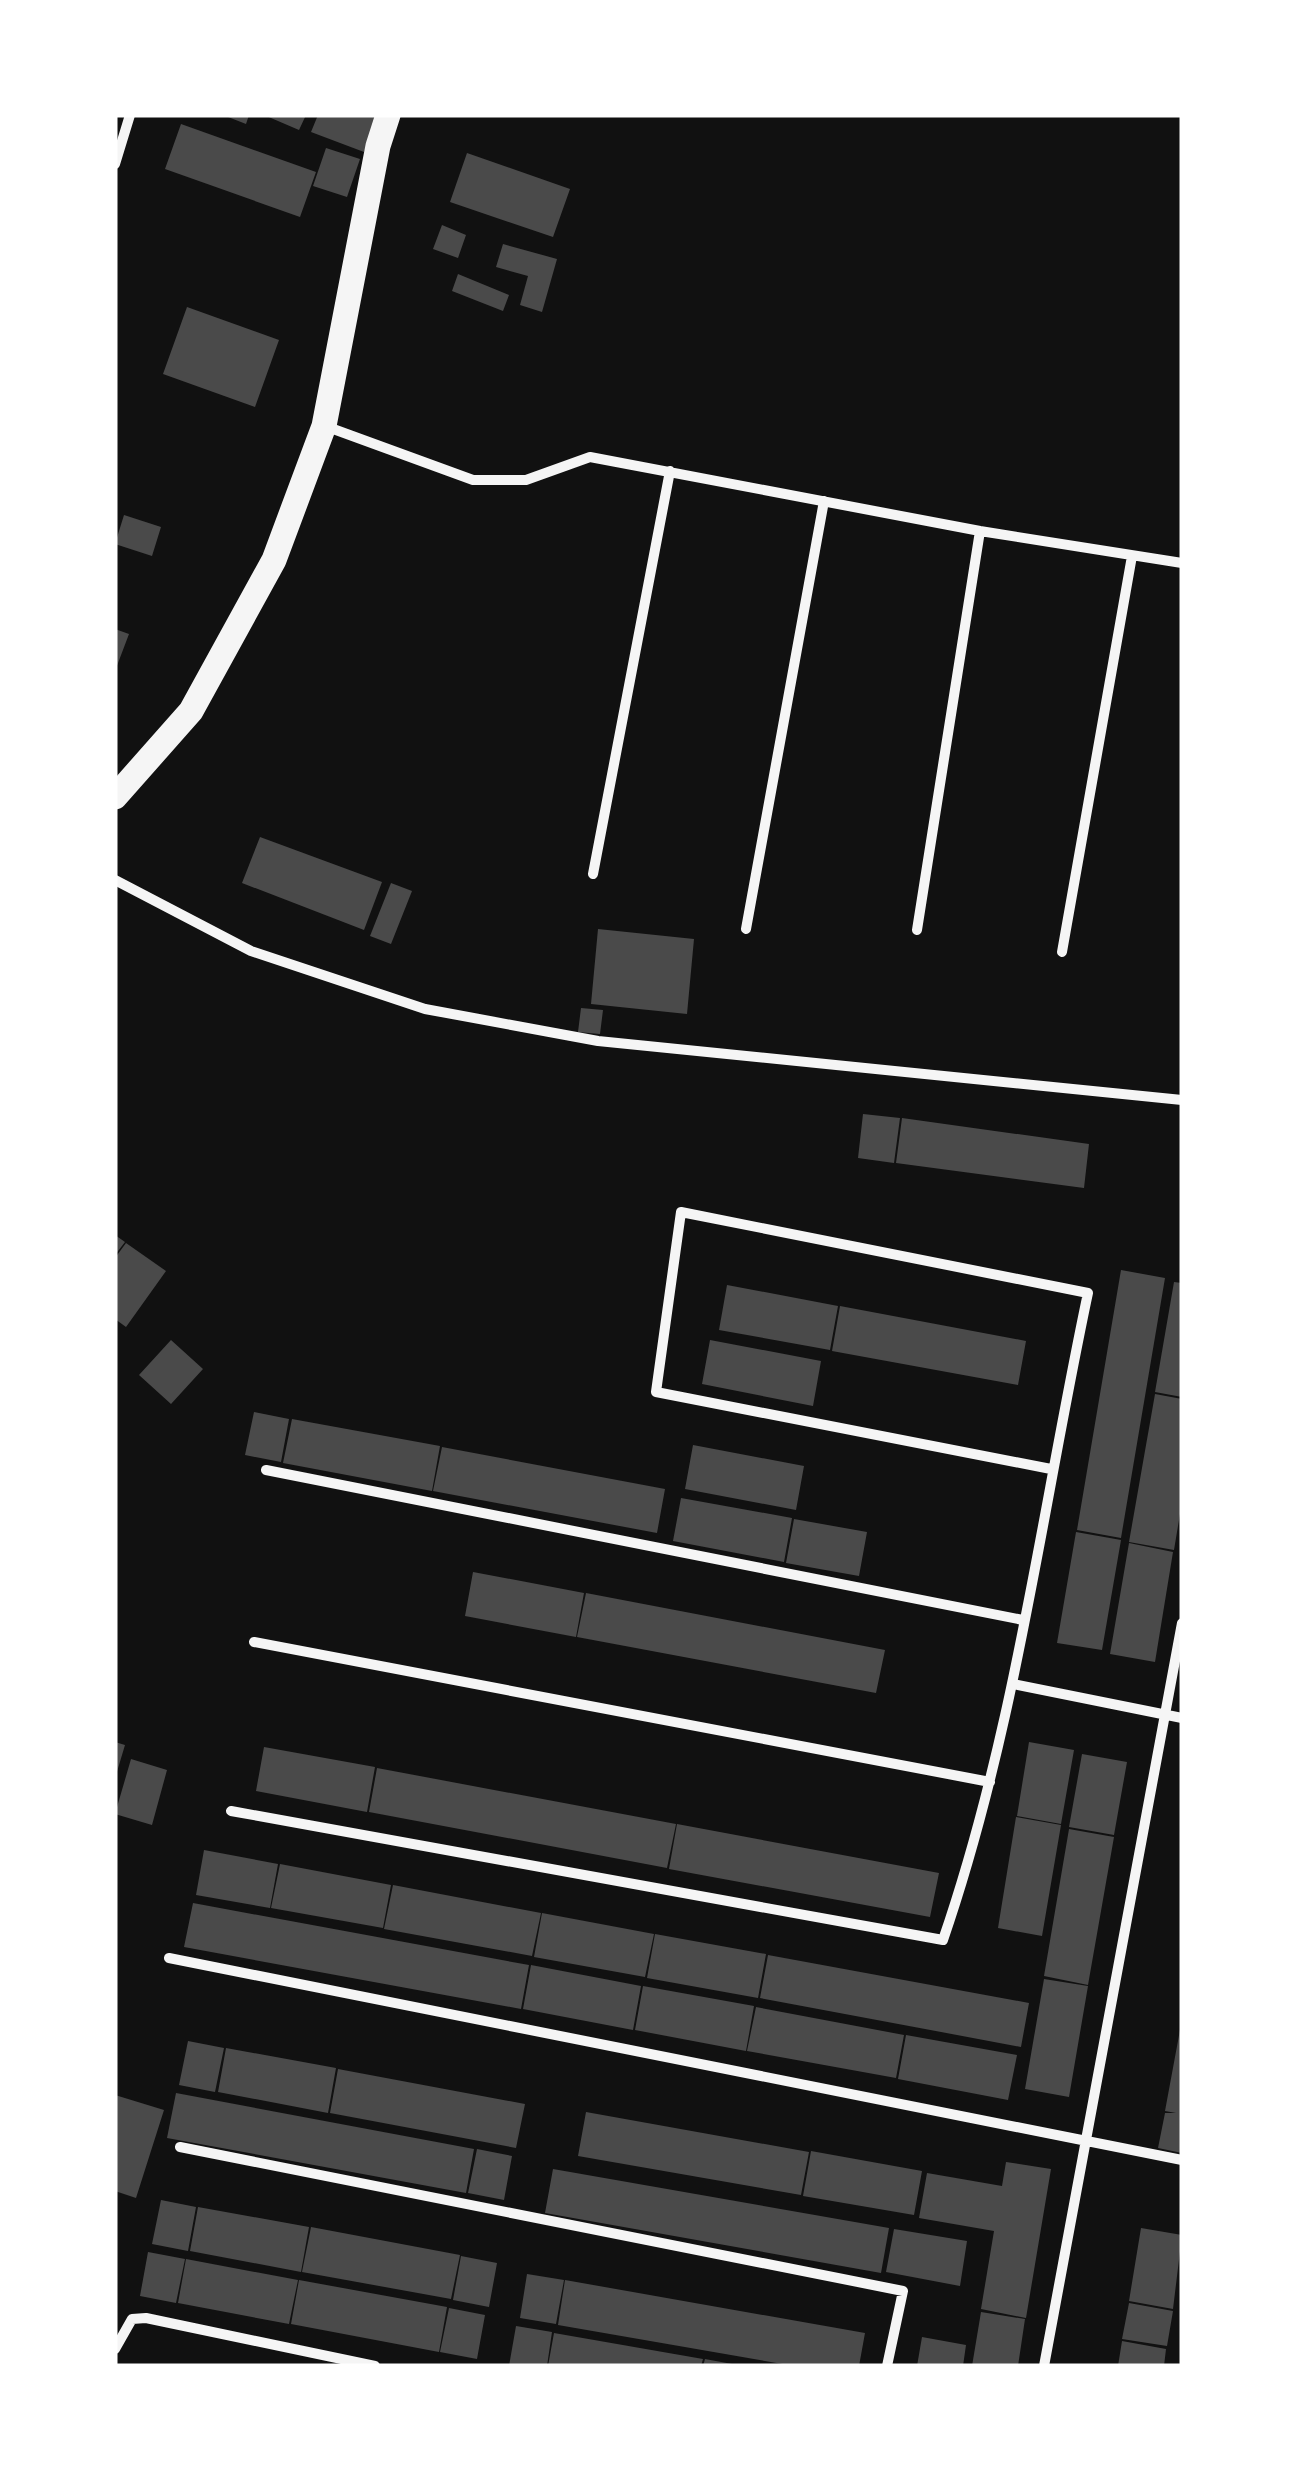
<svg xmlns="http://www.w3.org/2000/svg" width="1297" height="2481" viewBox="0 0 1297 2481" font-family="'Asap Condensed',sans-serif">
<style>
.building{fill:#4a4a4a}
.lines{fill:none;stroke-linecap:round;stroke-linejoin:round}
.minor{stroke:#f5f5f5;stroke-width:10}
.primary{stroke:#f5f5f5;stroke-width:25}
</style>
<rect width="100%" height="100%" fill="#111"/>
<!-- building -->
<path class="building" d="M223,115H249L246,124Z
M264,115H306L299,130Z
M318,115H379L364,152L311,132Z
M181,124L316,172L300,217L165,169Z
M326,148L360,159L347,197L313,186Z
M467,153L570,189L553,237L450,202Z
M442,225L466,235L458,258L433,249Z
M503,244L557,259L542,312L520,305L528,276L496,267Z
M458,274L509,295L503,311L452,291Z
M187,307L279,340L255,407L163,374Z
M124,515L161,527L152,556L115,544Z
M115,629L129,634L115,671Z
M260,837L382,882L364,930L242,883Z
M391,883L412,891L391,944L370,936Z
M598,929L694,939L687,1014L591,1004Z
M581,1008L603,1010L600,1034L578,1032Z
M863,1114L900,1118L894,1163L858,1158Z
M902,1118L1089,1144L1084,1188L896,1163Z
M115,1235L125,1242L115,1255Z
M126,1243L166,1271L126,1327L115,1319V1258Z
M1121,1270L1165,1278L1121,1538L1077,1530Z
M1174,1282L1182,1283V1397L1155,1392Z
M727,1285L838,1306L830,1350L719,1330Z
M840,1306L1026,1341L1018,1385L832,1351Z
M171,1340L203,1369L171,1404L139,1375Z
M710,1340L821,1361L813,1406L702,1384Z
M1155,1394L1182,1399V1502L1174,1550L1129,1542Z
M254,1412L289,1419L281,1462L245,1455Z
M292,1419L440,1446L432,1491L283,1463Z
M693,1445L804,1466L796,1510L685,1489Z
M442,1447L665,1489L657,1533L433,1491Z
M681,1498L792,1518L784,1562L673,1541Z
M794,1519L867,1532L859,1576L786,1563Z
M1076,1532L1121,1540L1102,1650L1057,1643Z
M1129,1543L1173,1552L1155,1662L1110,1654Z
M473,1572L584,1593L576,1637L465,1616Z
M586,1593L885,1650L876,1693L577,1637Z
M115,1742L125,1745L116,1775H115Z
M1029,1742L1074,1750L1061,1824L1017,1816Z
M264,1747L375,1767L367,1812L256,1791Z
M1082,1754L1127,1762L1114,1835L1069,1827Z
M131,1759L167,1770L152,1825L115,1814Z
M377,1768L676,1824L667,1868L369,1812Z
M1016,1817L1061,1825L1042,1936L998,1928Z
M677,1824L939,1873L930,1917L669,1869Z
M1069,1829L1114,1837L1088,1985L1044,1976Z
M204,1850L278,1864L270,1908L196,1895Z
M280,1864L391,1885L383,1928L271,1908Z
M393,1885L541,1913L532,1956L384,1929Z
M193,1903L529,1965L521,2009L184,1947Z
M542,1913L654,1934L645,1977L534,1957Z
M655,1934L766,1954L758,1998L647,1978Z
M768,1955L1029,2003L1021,2047L760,1998Z
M531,1965L641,1986L633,2030L523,2009Z
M1044,1979L1088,1986L1069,2097L1025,2089Z
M643,1986L754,2006L746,2051L635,2030Z
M756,2007L904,2035L896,2078L747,2051Z
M1180,2030H1182V2153L1158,2148L1165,2113H1176L1165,2111Z
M906,2035L1017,2055L1008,2100L898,2079Z
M188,2041L224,2048L215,2092L179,2085Z
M226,2048L336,2068L328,2113L218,2092Z
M338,2069L525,2104L516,2148L330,2113Z
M176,2093L474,2149L466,2193L167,2138Z
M115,2095L164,2110L136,2198L115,2191Z
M586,2112L809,2152L801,2195L578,2156Z
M477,2149L512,2156L504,2200L468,2193Z
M811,2151L922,2171L914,2215L803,2196Z
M1006,2162L1051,2169L1026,2318L981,2309L994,2231L919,2218L927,2173L1002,2186Z
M553,2169L889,2228L881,2273L545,2213Z
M161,2200L196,2207L188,2251L152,2244Z
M198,2207L309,2227L301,2272L190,2251Z
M311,2227L460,2255L451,2299L302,2272Z
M1141,2228L1182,2235L1173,2309L1129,2301Z
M894,2229L967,2241L960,2286L886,2272Z
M148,2252L185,2259L176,2303L140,2296Z
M461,2256L497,2263L489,2307L453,2300Z
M186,2259L298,2280L289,2324L178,2303Z
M527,2274L564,2280L556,2324L520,2318Z
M299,2280L447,2307L439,2352L291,2324Z
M565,2280L865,2333L859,2366H794L558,2325Z
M1129,2303L1173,2311L1167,2346L1122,2339Z
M449,2308L485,2315L477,2359L440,2352Z
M981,2312L1025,2319L1018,2366H972Z
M516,2326L552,2332L547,2366H509Z
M554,2333L703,2359L701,2366H548Z
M922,2337L966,2345L963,2366H917Z
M1122,2341L1166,2349L1164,2366H1118Z
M705,2359L732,2364V2366H703Z"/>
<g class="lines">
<!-- minor -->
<path class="minor" d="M115,164L130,115
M325,426L473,480H526L590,457L980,531L1182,563
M593,874L670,471
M115,880L251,951L425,1009L598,1041L1182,1100
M746,929L824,501
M917,930L980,531
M1062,952L1132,556
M266,1470L1023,1620
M254,1642L990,1782
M1013,1684L1182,1718
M231,1811L943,1940C1015,1731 1042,1509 1088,1293L681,1212L656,1392L1051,1469
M169,1958L1182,2160
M180,2147L903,2291L887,2366
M115,2349L132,2319L146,2318L375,2366
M1044,2366L1182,1623"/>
<!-- primary -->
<path class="primary" d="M115,797L191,711L274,560L324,426L378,146L388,115"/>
</g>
<!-- border -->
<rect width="1297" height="2481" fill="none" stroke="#ffffff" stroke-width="235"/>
</svg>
